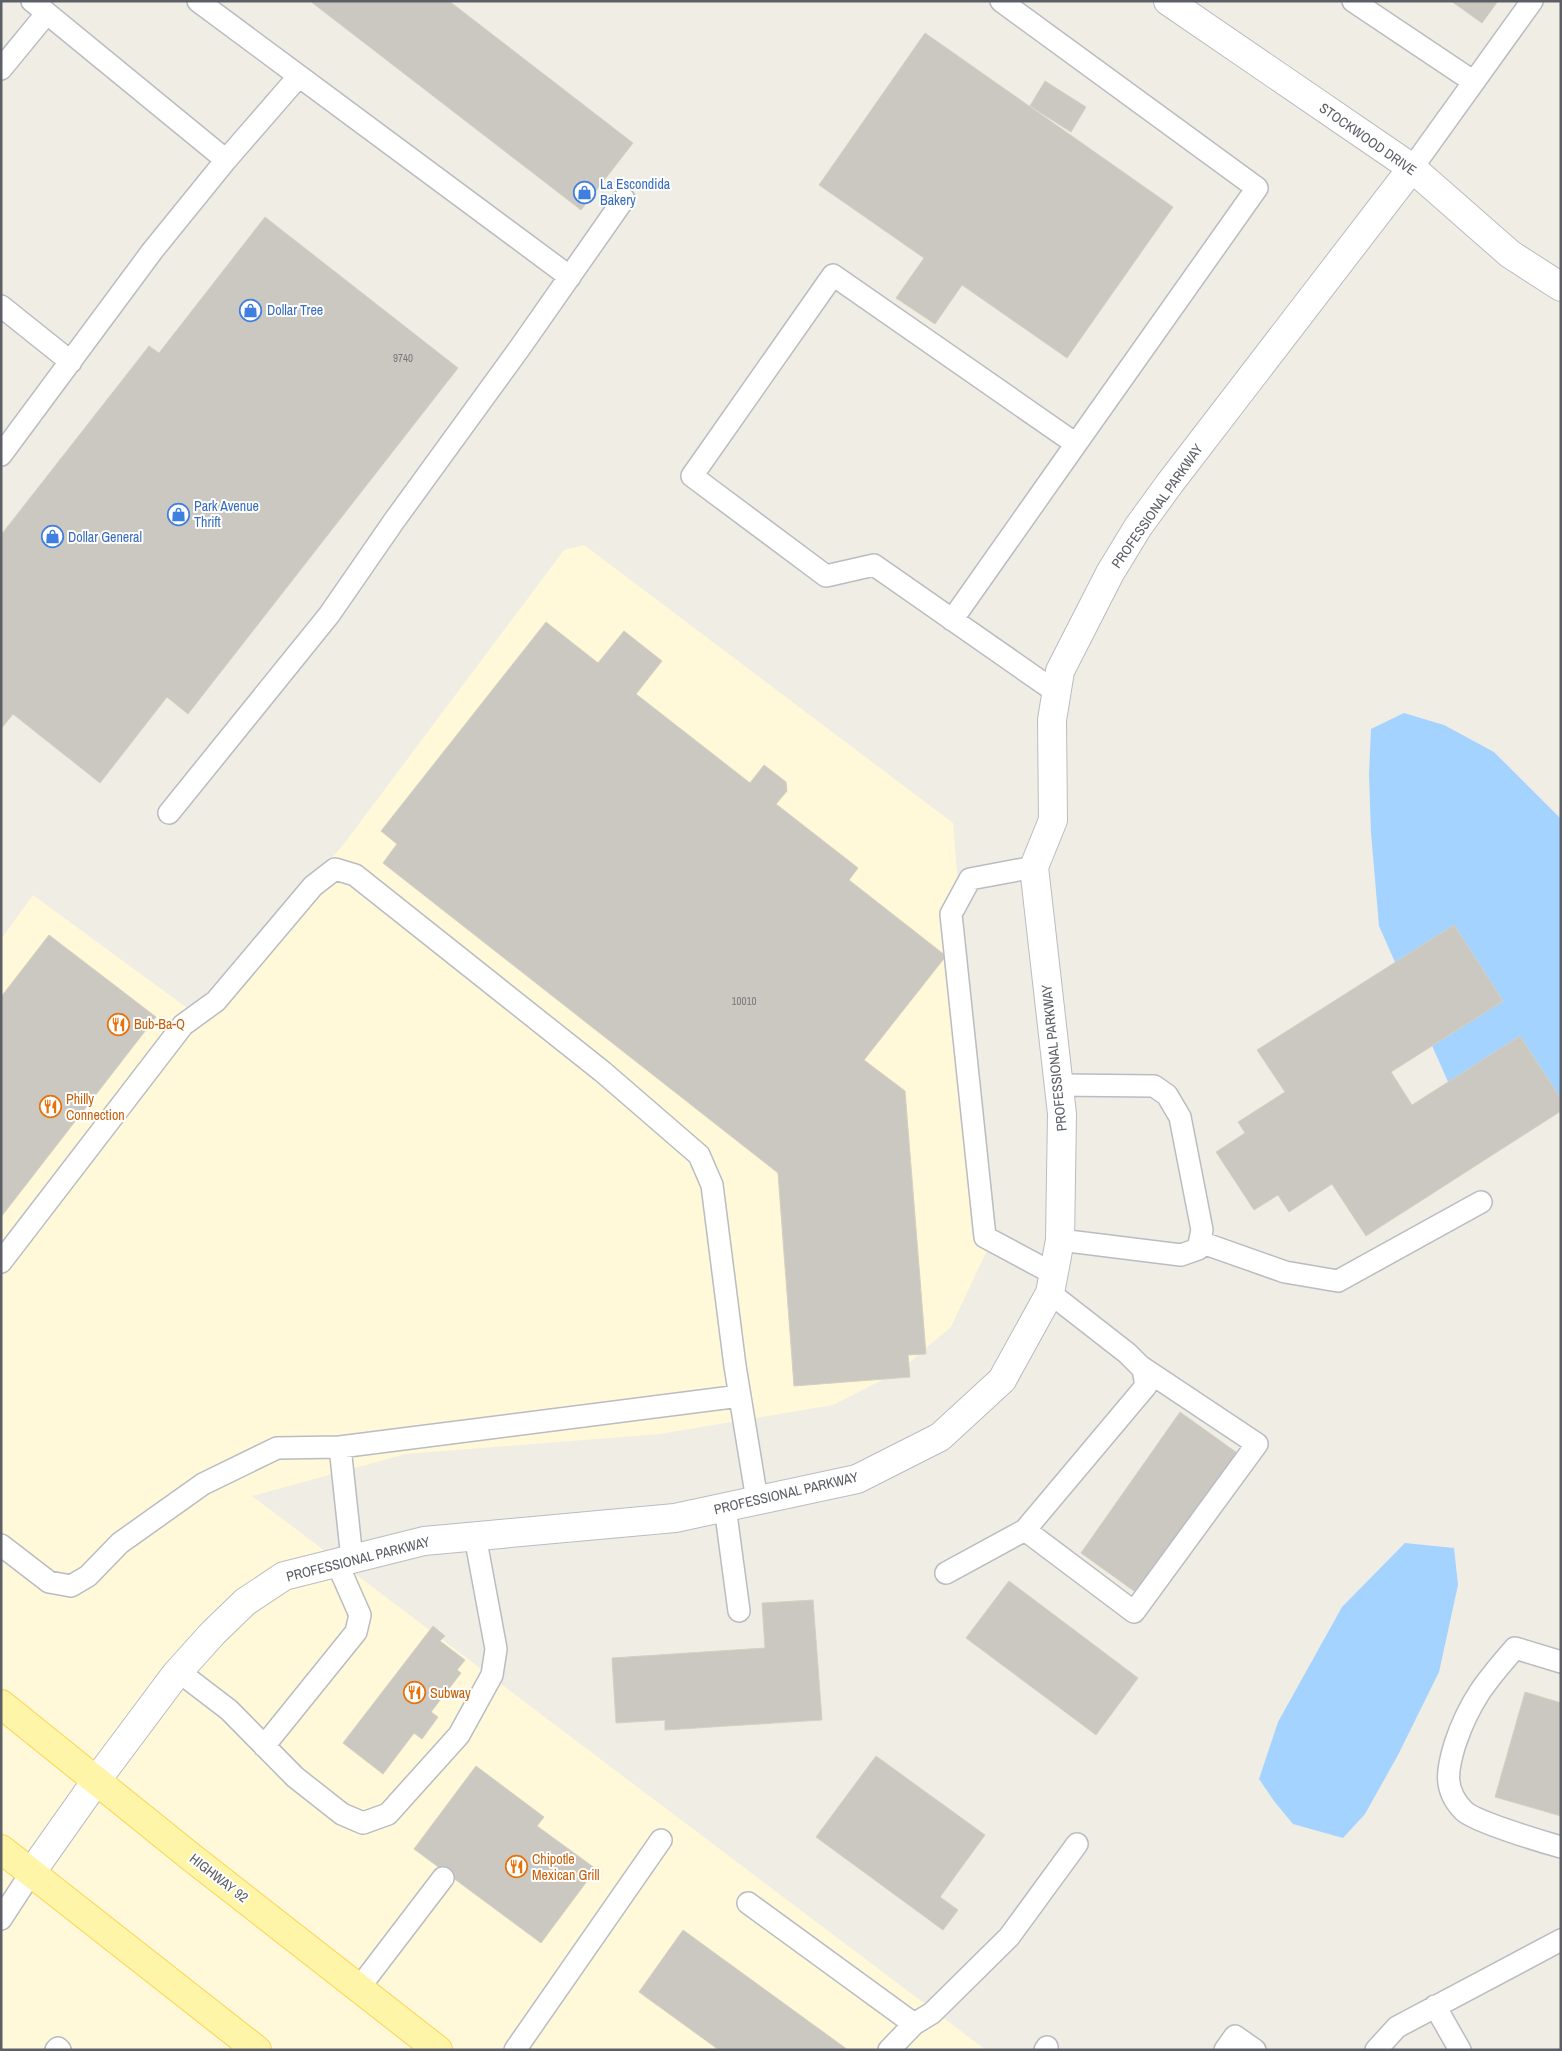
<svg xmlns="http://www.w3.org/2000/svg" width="1562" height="2051" viewBox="0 0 1562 2051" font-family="'Archivo Narrow',sans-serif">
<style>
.commercial{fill:#fff8d9}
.water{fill:#a4d3ff}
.building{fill:#cbc8c1;stroke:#d5d0c1}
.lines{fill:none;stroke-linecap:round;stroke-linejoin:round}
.lane-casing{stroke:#b9bcc1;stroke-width:24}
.street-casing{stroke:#b9bcc1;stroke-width:30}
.primary-casing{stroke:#fdd44f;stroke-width:30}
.lane{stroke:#fff;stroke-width:21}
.street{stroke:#fff;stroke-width:28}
.primary{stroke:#fff5a9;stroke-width:28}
.labels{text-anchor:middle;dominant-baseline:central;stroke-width:4;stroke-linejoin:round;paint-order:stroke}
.number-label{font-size:11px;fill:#787a7d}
.street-label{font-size:14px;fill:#5c6066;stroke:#fff}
.shop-label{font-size:14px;fill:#366cbe;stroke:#fff;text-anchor:start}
.food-label{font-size:14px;fill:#c56008;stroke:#fff;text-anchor:start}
</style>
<rect width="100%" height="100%" fill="#f0ede4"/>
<!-- commercial -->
<path class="commercial" d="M584,545L953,823L988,1248L951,1327L898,1372L833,1405L660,1434L406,1454L252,1496L986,2050H1V939L33,895L194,1013L343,845L564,550Z"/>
<!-- water -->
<path class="water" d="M1404,713L1444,725L1494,752L1561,819V1100L1449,1084L1379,926L1371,833L1369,775L1371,729Z
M1405,1543L1454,1548L1458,1585L1439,1672L1398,1755L1365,1814L1343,1838L1293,1824L1274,1801L1259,1779L1278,1722L1342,1607Z"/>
<!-- building -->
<path class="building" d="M310,1H449L633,143L581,210Z
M1451,1H1498L1482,23Z
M925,33L1173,207L1067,358L962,285L935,324L896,298L924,258L819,185Z
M1045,81L1086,107L1071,132L1030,106Z
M265,217L458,368L188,714L167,697L100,783L13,714L1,729V535L149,346L159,353Z
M546,622L598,663L624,631L662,661L636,694L750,783L764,765L786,782L787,791L776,804L858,868L849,880L946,956L864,1060L905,1091L926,1354L908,1355L910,1377L794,1386L778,1173L383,863L397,844L381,831Z
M1454,925L1503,1001L1391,1072L1412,1105L1520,1036L1561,1099V1111L1366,1236L1332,1184L1289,1212L1278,1195L1254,1210L1216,1152L1245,1133L1238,1122L1285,1092L1257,1050Z
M49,935L156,1017L1,1217V997Z
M1180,1412L1240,1455L1141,1596L1081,1553Z
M1009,1581L1138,1678L1096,1735L966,1638Z
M813,1600L822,1720L665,1730V1720L616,1723L612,1658L765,1648L762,1603Z
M433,1626L445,1636L440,1641L465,1660L457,1670L461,1673L431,1712L438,1717L422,1739L414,1733L383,1774L343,1743Z
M1525,1692L1561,1703V1816L1495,1797Z
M876,1756L985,1835L940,1897L958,1910L943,1930L816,1837Z
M476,1766L544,1817L537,1826L596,1869L541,1943L414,1849Z
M683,1930L848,2050H719L639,1992Z"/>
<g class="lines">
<defs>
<path id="lane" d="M198,1L299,76
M1001,1L1257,188L1076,444L833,275L692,476L826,576L874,565L1056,692
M1353,1L1474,82
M1,69L47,13
M226,160L299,76L570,277
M1412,168L1532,1
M1,306L71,362
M1,455L153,250L226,160L32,1
M952,620L1076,444
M169,813L329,615L394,521L519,349L624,199
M1034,867L970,879L951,914L985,1237L1054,1274
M1059,1085L1154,1086L1167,1095L1180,1117L1202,1230L1198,1249L1181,1255L1060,1240
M1200,1242L1285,1272L1338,1281L1481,1202
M1,1262L183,1025L216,1001L313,886L335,869L355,875L603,1072L699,1155L712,1185L735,1366L757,1500
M725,1507L739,1611
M1025,1530L1134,1612L1257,1444L1140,1366
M1,1545L49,1582L71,1586L88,1576L120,1543L203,1484L277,1448L340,1447
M352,1559L340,1447L740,1396
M946,1573L1025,1530L1146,1386L1143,1369L1127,1353L1050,1293
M1561,1662L1515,1648C1486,1681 1469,1702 1455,1744C1447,1770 1443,1790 1464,1811C1476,1822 1543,1842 1561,1847
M178,1671L229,1710L295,1777L342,1814L363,1823L388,1814L459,1735L492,1675L496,1649L475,1536
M264,1746L356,1632L360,1615L337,1563
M748,1903L914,2024
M1,1919L31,1873
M359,1988L443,1878
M1435,2006L1460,2050
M56,2050L58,2048L60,2050
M515,2050L661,1840
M889,2050L914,2024L932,2013L1009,1937L1077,1844
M1045,2050L1047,2047
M1225,2050L1235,2036L1255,2050
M1376,2050L1397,2027L1561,1940"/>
<path id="street" d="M1168,1L1412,168L1510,254L1561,287
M31,1873L96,1781L176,1674L213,1633L245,1602L284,1576L424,1541L675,1518L857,1479L940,1437L1002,1380L1050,1293L1060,1240L1062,1114L1034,867L1053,820L1052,720L1060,671L1110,573L1138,527L1170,483L1412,168"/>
<path id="primary" d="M1,1704L191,1857L438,2050
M1,1849L257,2050"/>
</defs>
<!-- lane casing -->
<use href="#lane" class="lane-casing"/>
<!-- street casing -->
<use href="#street" class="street-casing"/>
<!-- primary casing -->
<use href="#primary" class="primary-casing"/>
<!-- lane -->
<use href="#lane" class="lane"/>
<!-- street -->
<use href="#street" class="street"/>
<!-- primary -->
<use href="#primary" class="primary"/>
</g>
<!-- icons -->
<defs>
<symbol id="shop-ring" viewBox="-11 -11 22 22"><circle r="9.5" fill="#fff" stroke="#3f7fe0" stroke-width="1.5"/><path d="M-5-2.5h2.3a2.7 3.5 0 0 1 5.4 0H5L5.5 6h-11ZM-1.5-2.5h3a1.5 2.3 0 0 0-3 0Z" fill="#3f7fe0"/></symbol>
<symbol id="restaurant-ring" viewBox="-11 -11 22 22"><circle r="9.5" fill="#fff" stroke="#e8710a" stroke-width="1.5"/><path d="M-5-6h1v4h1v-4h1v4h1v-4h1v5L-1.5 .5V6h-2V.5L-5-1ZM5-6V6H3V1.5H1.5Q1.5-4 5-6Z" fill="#e8710a"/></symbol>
</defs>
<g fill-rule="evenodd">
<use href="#shop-ring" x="572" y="180" width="25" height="25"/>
<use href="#shop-ring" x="238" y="298" width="25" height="25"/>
<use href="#shop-ring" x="166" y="502" width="25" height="25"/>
<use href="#shop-ring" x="40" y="524" width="25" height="25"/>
<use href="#restaurant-ring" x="106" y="1012" width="25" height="25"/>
<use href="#restaurant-ring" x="38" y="1094" width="25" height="25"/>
<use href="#restaurant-ring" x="402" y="1680" width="25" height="25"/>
<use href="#restaurant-ring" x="504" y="1854" width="25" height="25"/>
</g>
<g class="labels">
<!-- number labels -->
<g class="number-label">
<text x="403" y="358">9740</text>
<text x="744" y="1001">10010</text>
</g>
<!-- street labels -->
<g class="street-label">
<text transform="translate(1368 139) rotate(35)">STOCKWOOD DRIVE</text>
<text transform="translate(1157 506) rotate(-55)">PROFESSIONAL PARKWAY</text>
<text transform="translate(1054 1058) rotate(-96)">PROFESSIONAL PARKWAY</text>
<text transform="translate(786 1493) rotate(-13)">PROFESSIONAL PARKWAY</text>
<text transform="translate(358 1559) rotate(-14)">PROFESSIONAL PARKWAY</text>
<text transform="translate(219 1878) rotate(38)">HIGHWAY 92</text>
</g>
<!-- shop labels -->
<g class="shop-label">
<text x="600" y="184">La Escondida<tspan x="600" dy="16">Bakery</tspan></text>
<text x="267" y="310">Dollar Tree</text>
<text x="194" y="506">Park Avenue<tspan x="194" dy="16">Thrift</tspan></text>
<text x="68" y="537">Dollar General</text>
</g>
<!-- food labels -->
<g class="food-label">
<text x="134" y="1024">Bub-Ba-Q</text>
<text x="66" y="1099">Philly<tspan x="66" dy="16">Connection</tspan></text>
<text x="430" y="1693">Subway</text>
<text x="532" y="1859">Chipotle<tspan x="532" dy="16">Mexican Grill</tspan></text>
</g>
</g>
<!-- border -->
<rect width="1562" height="2051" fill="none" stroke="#5c6066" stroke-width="5"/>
</svg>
